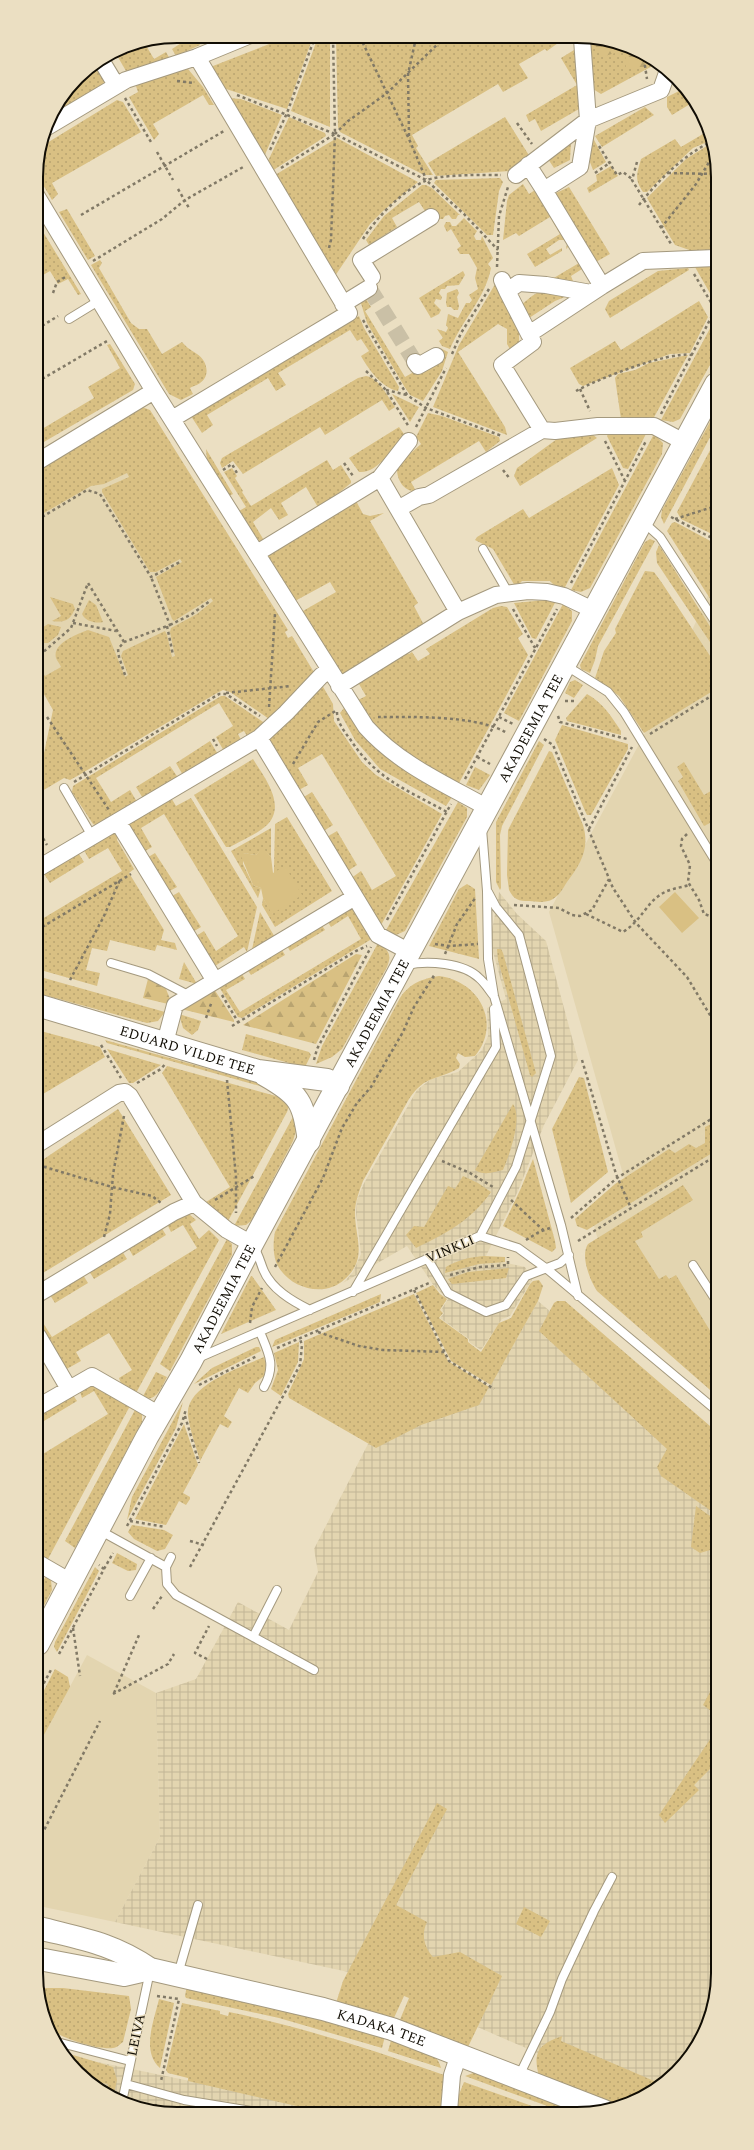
<svg xmlns="http://www.w3.org/2000/svg" width="754" height="2150" viewBox="0 0 754 2150" font-family="Spectral,serif">
<style>
.built{fill:#e3d5b0}
.industrial{fill:url(#industrial-grid)}
.grass{fill:url(#grass-dots)}
.forest{fill:url(#forest-firs)}
.park{fill:#d9c083}
.lines{fill:none;stroke-linecap:round;stroke-linejoin:round}
.street-tunnel{stroke:#cac0a6;stroke-width:16;stroke-dasharray:16 8;stroke-linecap:butt}
.lane-casing{stroke:#a4997e;stroke-width:10}
.street-casing{stroke:#a4997e;stroke-width:18}
.secondary-casing{stroke:#a4997e;stroke-width:24}
.path{stroke:#817966;stroke-width:2.5;stroke-dasharray:3 3;stroke-linecap:butt}
.lane{stroke:#fff;stroke-width:8}
.street{stroke:#fff;stroke-width:16}
.secondary{stroke:#fff;stroke-width:22}
.labels{text-anchor:middle;dominant-baseline:central;stroke-width:3;stroke-linejoin:round;paint-order:stroke}
.street-label{font-size:14px;fill:#110d04;stroke:#ebdfc2}
.rim{fill:none;stroke:#110d04;stroke-width:2}
</style>
<defs>
<pattern id="industrial-grid" width="8" height="8" patternUnits="userSpaceOnUse"><rect width="8" height="8" fill="#e3d5b0"/><path d="M0 4h8M4 0v8" fill="none" stroke="#c2b696"/></pattern>
<pattern id="grass-dots" width="8" height="8" patternUnits="userSpaceOnUse"><rect width="8" height="8" fill="#d9c083"/><path d="M2 2h.1M6 6h.1" fill="none" stroke="#b9a470" stroke-width="1.8" stroke-linecap="round"/></pattern>
<pattern id="forest-firs" width="22" height="20" patternUnits="userSpaceOnUse"><rect width="22" height="20" fill="#d9c083"/><path d="M5 1l3.5 6h-7zM16 11l3.5 6h-7z" fill="#b9a470"/></pattern>
</defs>
<rect width="100%" height="100%" fill="#ebdfc2"/>
<!-- built -->
<path class="built" d="M139,437L271,647L118,736L37,682V494Z
M716,578L717,1373L609,1279L591,1215L628,1192L549,912L644,735Z
M87,1655L156,1693L160,1837L115,1922L39,1906L38,1746Z"/>
<!-- industrial -->
<path class="industrial" d="M499,892L517,914L546,941L578,1060L544,1125L518,1191L485,1258L525,1267L532,1280L510,1316L502,1319L481,1350L469,1342V1339L440,1318L444,1313L441,1310L448,1299L434,1286L407,1246L343,1283L353,1272L361,1254L356,1213L357,1200L363,1185L417,1090L431,1079L458,1072L482,1050L488,1036L487,1008L506,999L490,941Z
M538,1301L717,1453L718,1982L707,2027L683,2066L648,2095L641,2098L353,1973L115,1922L160,1837L156,1693L196,1679L238,1602L289,1630L318,1572L314,1549L368,1444L490,1385Z
M64,2055L219,2087L318,2111H149L114,2099L77,2073Z"/>
<!-- grass -->
<path class="grass" d="M192,36H195L200,45L176,56L172,49Z
M287,37H313L287,109L223,88L212,69L213,66Z
M318,37H330V127L291,111Z
M336,37L565,38L547,51L545,49L519,64L528,78L503,92L498,84L412,135L418,146L416,148L433,175H424L340,132L338,127Z
M586,39H605L647,55L658,63L601,94L593,89Z
M144,42L154,59L166,52L170,59L126,71L115,52L123,47Z
M574,50L577,52L580,106L579,109L541,131L535,119L529,122L526,115L577,85L561,58Z
M96,63L105,81L102,85L50,117L84,71Z
M188,69L203,87L214,105H209L203,95L153,124L159,134L154,140L129,97L138,92L136,86L153,78Z
M685,88L695,101L672,115L667,107V97Z
M228,98L241,99L282,115L264,157Z
M117,100L123,102L141,132L52,183L58,194L52,200L36,173L42,146Z
M645,107L654,115L602,147L595,136Z
M289,117L325,133L326,136L272,171L267,163Z
M505,117L530,157L511,171L436,176L428,163Z
M708,131L712,140L693,148L647,192H643C634,179 637,174 641,159L675,139L681,147Z
M337,138L418,182L383,211L370,224L335,276L275,175Z
M593,138L606,162L593,170L588,157Z
M571,142L570,160L554,168L548,159Z
M713,142L715,149V253L695,252L675,245L647,198L686,159Z
M611,166L618,176L589,193L587,188L597,181L596,175Z
M500,178L503,182L499,191L493,235H487L434,183L436,180Z
M523,184L529,194L535,190L566,240H559L546,249L550,255L562,248V251L535,267L527,254L560,234L550,217L519,236L516,233L503,240L507,201L509,195Z
M422,185H426L432,188L460,215H458L456,219H452L449,215L445,216L443,219H436L429,209L425,211L419,202L392,218L397,227L369,245L366,240L384,216Z
M569,187L610,254L594,263L554,194Z
M67,209L95,256L88,260L59,212Z
M464,218L477,231L474,236L476,240H481L482,236L493,258L488,264L491,268C485,299 462,320 450,349L442,346L439,341L443,338L437,329L446,332L448,328L446,325L448,314L458,318L466,303H470L472,300L469,295L478,289L475,278L477,268L469,254H460L457,249L461,246L451,229L447,232L444,226L446,222H450L452,226H456Z
M39,226L40,227L81,294L78,295L68,279L58,284L50,271L36,279V228Z
M570,243L579,257L582,269L571,276L573,281L567,285L547,282L579,263L569,246L566,249L567,244Z
M100,260L102,263L99,268L131,323L139,329H147L162,354L182,342C187,348 191,350 197,354C207,360 211,376 200,383C198,385 193,386 190,388L193,394L181,400L169,394L91,265Z
M715,266V302L695,267Z
M688,268L689,270L610,318L605,309L609,301L658,271Z
M463,271L465,275L459,285L447,286L445,289H441L439,293L442,297L441,300L436,299L434,303L441,310L439,314L431,318L419,298Z
M497,281L519,329V345L511,351L507,344V329L498,324L458,352L505,427L507,435L433,407L459,345Z
M545,288L570,295L555,301L526,320L521,305L532,296Z
M457,289L459,293L457,297L459,306L458,310H454L451,307H447L446,303L447,293Z
M365,297L371,307L365,311L405,377L440,357L437,352L442,349L448,352L442,371L423,401L410,395L404,386L367,323L360,300Z
M699,301L708,317L690,353L670,354L583,386L579,384L570,368L615,341L621,350Z
M359,316L364,328L399,387L398,391C382,388 369,370 361,356L369,351L361,339L357,341L350,330L278,373L286,385L276,391L268,378L207,415L213,425L202,433L191,416Z
M715,319L716,354L680,419L673,422L661,420Z
M110,344L135,384L133,390L37,446V432L94,398L88,387L120,368L107,345Z
M688,355L652,421L621,419L615,378L618,374L635,370L649,363Z
M366,376C379,378 388,397 395,407L389,411L382,400L325,435L320,427L243,474L233,461L222,468L220,463L222,458L358,378Z
M392,394L419,407L410,422Z
M142,407L150,410L288,630L285,632L288,638L292,636L315,674L272,721L230,692L223,690L217,693L79,775L70,780L64,778L37,794V757L43,758L53,710L37,682V665L45,676L61,667C60,664 57,661 56,658C52,643 78,634 88,630L109,637L125,677L128,675L121,656L123,651L165,631L167,635L172,657L175,656L170,632L171,628L197,614L213,601L211,598L174,621L172,619L156,577L182,562L180,559L156,572H150L102,492V489L129,477L127,473L104,484L91,486L37,517V469Z
M716,411V426L664,524L661,517L662,510Z
M428,413L442,416L499,437L500,441L486,452L479,441L411,482L416,491C404,492 397,480 397,469L404,459L421,444L416,437Z
M399,427L404,434C395,447 377,474 359,472L349,458Z
M609,432H647L628,469L623,468L607,436Z
M592,434L597,438L520,486L514,476L517,468L557,439L567,436Z
M654,434L663,443L662,454L590,588L581,592L571,590Z
M716,439V536L681,519L677,512Z
M206,449L233,494L229,496L207,461Z
M327,460L333,470L341,465L351,481V483L319,509L306,487L281,503L288,515L279,520L271,508L253,522L265,542L261,544L239,511L246,507L224,472L232,468L237,476L235,478L243,491L242,492L251,506Z
M612,468L619,485L564,589L557,588L550,581H522L517,586H515L493,549L475,540L477,537L523,509L529,518Z
M355,499L363,514L370,516L384,513L370,521L418,603L414,606L425,627L346,674L339,672L302,614L303,611L336,592L330,582L295,601L266,555Z
M675,522L716,544V608L667,531L672,523Z
M650,539L655,541L598,646L595,660L590,673L581,669L580,665L645,542Z
M659,545L716,636V651L657,563L656,552Z
M645,571L654,572L662,583L716,665V689L644,733L619,696L595,678L604,651L616,633L615,629Z
M50,597L73,604L75,609C70,620 65,623 52,621L61,616Z
M557,599L536,639L532,638L514,603Z
M89,600L96,605L103,622C96,624 85,621 82,614Z
M563,604L572,611V621L519,721L504,713Z
M501,606L507,607L523,634L518,638L528,655L459,783C444,774 427,767 413,758C390,743 372,723 356,701L366,696L359,684L364,677L404,652L409,654L412,652L418,661L430,654L426,649L493,608Z
M48,624L61,627L58,635L48,643H42L37,637V631Z
M575,680L583,685L574,698L565,693L570,682Z
M322,685L333,704L334,721L362,762L376,775L442,814L380,927L350,879L361,871L372,890L396,876L322,754L298,768L308,785L297,791L270,745L269,738Z
M587,694C603,703 611,716 621,731V735L567,721L566,718Z
M221,696H225L266,724L247,736L244,731L238,734L242,742L225,753L216,737L233,726L219,703L96,778L111,802L130,790L137,802L97,826L93,824L72,792L73,786Z
M344,708L452,797L446,806L380,769L355,740L340,713Z
M562,725L628,744V749L591,815H587L585,811L555,740Z
M210,741L219,756L184,777L176,763Z
M539,741L544,745L502,826L500,835L501,888L500,890L496,882V822Z
M549,751L552,752L583,825C590,848 581,864 567,882C563,888 560,895 553,899C546,903 538,902 529,901C519,901 514,900 509,890L507,875L508,830Z
M253,759C264,777 287,805 267,825C259,833 240,841 230,847H226L194,795Z
M684,762L704,795L716,788V820L704,826L678,781L683,777L677,767Z
M170,766L179,779L144,800L136,787Z
M475,767L490,775L479,790L466,785Z
M312,792L333,825L322,832L302,798Z
M170,796L176,806L191,798L257,907L247,952L244,947L212,968L193,938L204,931L216,951L238,936L164,814L141,828L152,847L142,853L128,824Z
M458,802L467,808V817L405,931L396,935L385,932Z
M287,817L332,891L275,927L262,905L263,898L273,914L275,824Z
M271,828V857L263,849L256,855L243,853V864L253,885L261,888L258,898L231,851Z
M337,831L357,865L346,872L325,838Z
M109,833L118,835L117,840L134,869L129,873L164,930L161,940L175,943L177,950L157,945L155,951L110,940L107,951L92,948L86,970L100,973L97,986L37,969V922L122,871L108,848L89,859L82,847Z
M77,851L84,862L50,883L42,871Z
M155,853L177,887L166,893L145,859Z
M467,884L475,889L479,959L429,946L459,889Z
M179,892L201,927L191,933L169,898Z
M348,907L353,908L372,936L370,940L242,1018L238,1017L219,987L240,971L245,979L226,990L240,1012L361,939L348,916L331,927L326,919Z
M260,912L276,939L251,954Z
M320,923L325,930L290,951L286,944Z
M378,943C389,950 392,955 387,967L342,1049L332,1057L316,1064L322,1046Z
M280,947L285,955L251,975L246,968Z
M497,949H501L503,953L536,1073L532,1077L530,1075L498,960Z
M184,962L197,984L179,979Z
M37,976L165,1012L158,1021L147,1023L37,993Z
M439,976C479,981 502,1023 475,1056L465,1057L458,1053L456,1058L460,1064L459,1068C437,1081 426,1074 409,1099L363,1181C359,1192 355,1202 355,1213C355,1238 368,1258 345,1279C324,1299 287,1288 276,1262C273,1253 273,1242 275,1232L400,998C410,983 422,979 439,976Z
M179,1014L201,1021L198,1030L192,1035L183,1028Z
M37,1030L100,1047L105,1057L38,1097Z
M246,1034L309,1052L311,1055L306,1065L300,1066L242,1050Z
M105,1040L270,1086L274,1090L107,1043Z
M107,1049L161,1065L133,1083H129Z
M167,1066L283,1098C287,1103 290,1106 287,1112L227,1223L212,1213L206,1202L230,1187L162,1073Z
M579,1077L584,1078L608,1172L571,1203L552,1129Z
M513,1104C523,1118 509,1156 503,1170C494,1172 484,1176 475,1170Z
M118,1109L171,1195L38,1276V1163Z
M295,1113L298,1124L293,1141L251,1221L246,1225L234,1226Z
M717,1121V1150L587,1230L577,1226L575,1219L615,1184L669,1149L675,1153L689,1144L696,1148L705,1143V1127Z
M533,1159L555,1241L556,1248L552,1252L503,1226L521,1188Z
M463,1176L478,1183L491,1192C472,1220 445,1234 416,1248L406,1235L414,1226L424,1227L448,1186L455,1189Z
M683,1185L693,1200L641,1232L643,1237L635,1241L659,1279L666,1275L669,1279L676,1275L717,1342V1396L597,1291C590,1280 580,1256 588,1244Z
M189,1214L196,1220L190,1224L199,1239L209,1230L219,1240L135,1395C128,1391 121,1386 119,1378L132,1370L109,1333L76,1352L81,1361L63,1371L38,1328V1315L52,1337L197,1248L183,1225L171,1232L167,1224L181,1216Z
M161,1227L166,1235L133,1256L128,1247Z
M227,1239L232,1244V1255L170,1371L160,1364Z
M122,1251L127,1259L94,1279L89,1271Z
M484,1256L505,1257V1262L479,1264L445,1273L446,1267C458,1260 470,1257 484,1256Z
M509,1268L506,1278L452,1284L448,1279L468,1272Z
M83,1275L88,1283L55,1303L50,1295Z
M252,1276L276,1310L221,1334L251,1276Z
M539,1280L543,1286L538,1301L491,1385L451,1361L416,1293L433,1285L440,1294L447,1299L440,1310L443,1313L439,1318L468,1339V1342L481,1352L499,1323L511,1318L530,1284L533,1281Z
M381,1294L380,1302L272,1347L275,1340Z
M414,1294L448,1361L489,1387L479,1405L421,1425L376,1448L289,1398L288,1394L304,1359V1341Z
M557,1301H565L717,1432V1515L661,1476L657,1467L667,1449L539,1331L554,1303Z
M299,1342L298,1362L281,1396L271,1389L278,1370L274,1353Z
M256,1347H259L261,1351L194,1384L212,1368Z
M264,1357L266,1365L264,1376L255,1383L248,1393L239,1388L224,1416L232,1422L228,1428L220,1424L200,1461C196,1446 190,1431 188,1416C184,1385 242,1367 264,1357Z
M156,1372L167,1377C161,1388 157,1402 142,1398Z
M95,1384L131,1404L48,1559L38,1554V1457L108,1414L94,1391L82,1398L80,1392Z
M73,1395L77,1401L44,1421L39,1413L49,1407L50,1410Z
M183,1402L176,1428L127,1520L132,1497Z
M136,1408L142,1415V1422L75,1548L65,1541Z
M184,1424L198,1465L183,1493L190,1497V1499L186,1505L179,1501L166,1525L135,1519Z
M696,1506L717,1521V1548L700,1553L691,1547Z
M132,1525L164,1530L173,1535L165,1549L157,1551L134,1539L128,1532Z
M117,1553L137,1564L136,1570L128,1571L112,1563Z
M95,1567L99,1571L57,1652L54,1647L55,1642Z
M46,1576L51,1580L52,1590L38,1617V1591Z
M55,1669L68,1677L70,1687L38,1746V1702Z
M717,1679V1700L711,1711L703,1705Z
M717,1729V1762L694,1785L699,1790L665,1823L659,1815Z
M437,1803L447,1809L396,1905L427,1922C421,1934 424,1947 433,1957L460,1952L502,1976L468,2047L399,2022L409,1998L404,1996L393,2020L336,2003L343,1981Z
M524,1907L550,1921L541,1937L516,1924Z
M187,1985L385,2036L382,2048L279,2018L186,1998L185,1996Z
M39,1988H63L129,1996L131,2009L123,2042C120,2044 117,2048 113,2048C98,2050 58,2038 49,2027C41,2017 39,2000 39,1988Z
M159,1999L174,2003L160,2068C141,2051 154,2021 159,1999Z
M182,2003L220,2011V2014L228,2016L229,2012C302,2027 373,2050 444,2075L441,2111H318L188,2081V2078L168,2073L166,2070Z
M562,2036L561,2041L661,2084L648,2095L616,2107L539,2076C532,2051 540,2044 562,2036Z
M392,2037C408,2044 437,2048 441,2068L388,2051Z
M60,2051L113,2067L117,2080L113,2098L107,2094L108,2084L98,2082L76,2071Z
M479,2071L582,2111H561L465,2076Z
M464,2082L546,2111H458V2097Z"/>
<!-- forest -->
<path class="forest" d="M591,39C612,39 639,48 655,61L642,68L626,69L625,50L605,56L592,44Z
M356,954L362,955L316,1044L243,1025Z
M148,979L166,989L170,999L168,1004L143,998Z
M214,989L234,1020V1022L181,1009Z"/>
<!-- park -->
<path class="park" d="M263,848L271,857L273,873L285,866L302,895L272,914L263,898L261,888L253,885L241,856L243,853L256,855Z
M675,892L699,918L682,933L659,907Z"/>
<g class="lines">
<!-- street-tunnel -->
<path class="street-tunnel" d="M369,288L415,362"/>
<defs>
<path id="lane" d="M69,319L100,300
M642,521L660,537L716,623
M483,549L509,594
M565,665L608,692L624,712L716,862
M64,788L92,836
M482,829L487,891L488,959L494,996L561,1225L578,1296
M111,963L148,974L190,996
M407,965C427,960 464,963 479,978C485,983 489,990 493,995
M480,1236L516,1167L551,1056L519,935L496,907L488,892
M253,1246C258,1253 260,1261 263,1269C271,1289 292,1301 310,1310
M427,1258L448,1293L486,1312L506,1305L526,1276L560,1263L569,1255
M693,1265L717,1302
M353,1292L496,1047L494,1009
M260,1332C269,1354 276,1365 264,1387
M198,1358L480,1236L518,1248L547,1269L717,1411
M99,1530L166,1567L167,1584L176,1595L314,1670
M166,1567L171,1557
M130,1596L151,1558
M253,1637L277,1590
M178,1974L198,1905
M53,2039L57,2042L130,2061
M519,2076L550,2012L562,1979L594,1911L612,1877
M126,2084L184,2100L251,2111
M122,2102L150,1971"/>
<path id="street" d="M101,60L116,85
M47,127L126,80L197,57L248,36
M528,165L544,190
M516,175L588,120L661,90L668,70
M36,195L154,391L366,727C399,764 445,784 488,808
M372,277L361,260L431,217
M502,280L507,291L519,283L546,285L591,293
M602,286L643,261L715,258
M507,291L529,334
M343,304L369,288
M415,362L418,366L436,356
M172,419L349,313L197,57
M542,430L555,431L598,426H654L684,442
M37,462L154,391
M380,478L409,441
M257,553L380,478L398,509
M458,612L398,509L419,497L429,495L542,430L502,365L533,342L529,334L602,286L544,190L580,167L588,120L582,39
M339,686L458,612L496,595L528,591L547,592L564,596L593,610
M118,822L215,981
M37,869L259,738L286,713L321,676L329,670
M355,897L378,935L410,952
M165,1043L175,1005L355,897L259,738
M38,1144L119,1093L125,1092L130,1096L194,1203
M38,1294L174,1212L194,1203L227,1230L252,1244
M38,1336L69,1389
M38,1407L92,1376L160,1415
M38,1563L71,1582
M449,2111L452,2075L459,2054"/>
<g id="secondary">
<path id="s1" d="M37,1005L258,1071L327,1080L338,1086"/>
<path d="M265,1075C300,1095 303,1101 309,1141"/>
<path id="s2" d="M38,1644L147,1437L191,1361L252,1244L716,384"/>
<path id="s3" d="M39,1928C82,1939 112,1943 150,1969L323,2009L392,2029L604,2111"/>
<path d="M39,1959L124,1975L150,1969"/>
</g>
</defs>
<!-- lane casing -->
<use href="#lane" class="lane-casing"/>
<!-- street casing -->
<use href="#street" class="street-casing"/>
<!-- secondary casing -->
<use href="#secondary" class="secondary-casing"/>
<!-- path -->
<path class="path" d="M360,37L409,139L426,179
M643,53L647,79
M177,81L194,83
M237,95L335,134L426,180L464,214L498,250
M125,98L151,142
M517,123L532,144
M409,136L408,74L416,38
M599,146L617,175L623,172L632,179
M270,150L287,113L315,37
M157,152L173,180
M637,162L632,180L671,244
M281,168L335,134L333,37
M595,173L611,162
M668,173L715,174
M178,189L189,208
M639,205C659,179 683,156 712,141
M81,215L224,131
M661,228L696,184L715,152
M363,239C376,218 402,191 425,181C438,174 485,175 501,175
M329,248L331,240L335,134L348,121L386,94L444,38
M93,261L162,219L185,200L245,166
M497,267L499,216L508,187
M694,274L715,309
M53,293L57,282L67,276
M363,320L407,395L426,408L502,436
M37,329L58,316
M452,354L461,333L489,289
M366,371L386,390L409,427
M37,382L107,341
M580,389L590,411
M386,390L407,395
M576,391C598,379 668,351 692,355
M661,414L715,310
M416,427L446,368
M605,441L625,481
M344,463L353,476
M223,470L232,464L238,475
M503,470L510,479
M671,517L716,540
M675,519L716,506
M37,520L87,490L100,494L151,577L180,562
M571,583L646,441
M513,609L535,648
M73,623L116,631
M170,625L192,614L210,601
M167,626L173,655
M37,647L41,654L71,628L88,583L124,642
M125,675L119,657L118,649L124,642L170,625L151,577
M226,693L291,686
M565,701H576
M269,707L275,614
M337,712C337,722 344,731 350,739C376,779 407,790 447,812
M558,716L560,722L627,739
M47,717L109,810
M378,717C413,717 477,715 507,733
M499,717L513,724
M650,734L716,693
M213,739L217,746
M544,739L553,745L613,888L636,923L687,977L716,1025
M477,757L490,764
M293,764L318,722L337,710
M465,779L557,609
M74,782L219,694H226L260,716
M37,828L47,845
M589,829L632,747
M687,834L682,839L681,846L690,865L688,882L699,900L704,914L716,918
M514,905L559,908L572,915L580,916L592,910L609,879
M586,914L623,932C641,921 646,904 660,895C668,889 679,888 689,885
M387,920L451,804
M37,930L131,874
M435,944L449,946L478,944
M445,954L457,924L476,897
M70,980L103,918L120,880
M222,995L238,1022
M206,1018L212,1001
M232,1026L356,951L367,946
M101,1045L121,1078
M314,1060L317,1049L371,947
M582,1060L616,1174L631,1208
M227,1080L236,1177V1213
M137,1083L161,1069L166,1063
M442,1161L470,1173L493,1187
M38,1165L112,1187L152,1196L161,1203
M215,1200L256,1175
M511,1200L543,1230
M571,1218L617,1178L716,1116L717,1106
M104,1237L110,1214L113,1174L124,1116
M526,1240L539,1232L550,1228
M578,1241L717,1155
M275,1267L323,1178L342,1128L357,1103L371,1087L403,1032L414,1007L435,974
M450,1275L480,1267L508,1265V1257
M414,1290L449,1361L494,1389
M250,1323L252,1307L262,1288
M318,1332L359,1346L383,1350L445,1352
M277,1348L429,1283
M199,1385L257,1356
M185,1416L199,1463
M130,1521L165,1527
M127,1526L182,1423L186,1409
M190,1541L204,1545
M190,1567L300,1365L302,1345L300,1339
M104,1569L113,1553
M153,1609L162,1596
M73,1628L80,1676
M59,1654L104,1569L99,1565
M207,1659L195,1653L209,1626
M114,1693L139,1635
M38,1694L52,1668
M113,1694L168,1664L174,1654
M39,1840L100,1721
M157,1996L179,1999L161,2081
M155,2111L156,2104"/>
<!-- lane -->
<use href="#lane" class="lane"/>
<!-- street -->
<use href="#street" class="street"/>
<!-- secondary -->
<use href="#secondary" class="secondary"/>
</g>
<g class="labels">
<!-- street labels -->
<g class="street-label">
<text stroke="none"><textPath href="#s2" startOffset="1040">AKADEEMIA TEE</textPath></text>
<text stroke="none"><textPath href="#s2" startOffset="716">AKADEEMIA TEE</textPath></text>
<text stroke="none"><textPath href="#s1" startOffset="157">EDUARD VILDE TEE</textPath></text>
<text transform="translate(450 1249) rotate(-23)">VINKLI</text>
<text stroke="none"><textPath href="#s2" startOffset="392">AKADEEMIA TEE</textPath></text>
<text stroke="none"><textPath href="#s3" startOffset="358">KADAKA TEE</textPath></text>
<text transform="translate(136 2035) rotate(-78)">LEIVA</text>
</g>
</g>
<!-- crop -->
<path d="M0 0H754V2150H0ZM177 43H577A134 134 0 0 1 711 177V1973A134 134 0 0 1 577 2107H177A134 134 0 0 1 43 1973V177A134 134 0 0 1 177 43Z" fill="#ebdfc2" fill-rule="evenodd"/>
<path class="rim" d="M177 43H577A134 134 0 0 1 711 177V1973A134 134 0 0 1 577 2107H177A134 134 0 0 1 43 1973V177A134 134 0 0 1 177 43Z"/>
</svg>
